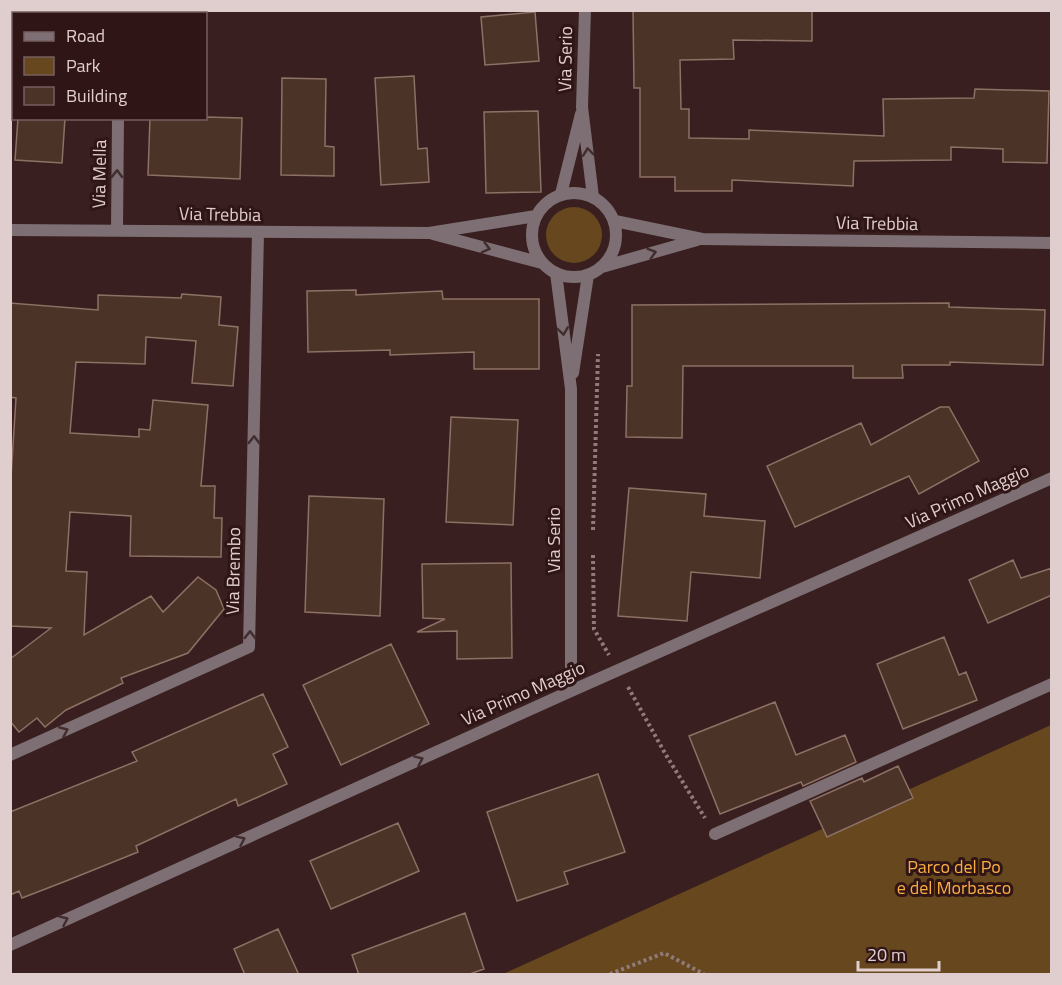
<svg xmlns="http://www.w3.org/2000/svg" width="1062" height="985" viewBox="0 0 1062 985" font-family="'Titillium Web',sans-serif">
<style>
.green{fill:#67481e}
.building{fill:#4c3328;stroke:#8d7164;stroke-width:1.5}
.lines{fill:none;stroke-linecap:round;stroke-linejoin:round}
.path{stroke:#917a7a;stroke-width:4;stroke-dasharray:3 3;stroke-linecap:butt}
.minor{stroke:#7d6f74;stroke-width:12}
.tertiary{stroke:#7d6f74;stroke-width:12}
.oneway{stroke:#422c2e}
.labels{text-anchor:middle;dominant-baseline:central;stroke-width:6;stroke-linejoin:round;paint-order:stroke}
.street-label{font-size:18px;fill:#e0cdcd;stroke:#2f1516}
.park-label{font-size:18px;fill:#faae43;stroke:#2f1516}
</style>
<rect width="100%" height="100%" fill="#391f1f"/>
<!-- green -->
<path class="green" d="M546 235a28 28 0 1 1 56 0a28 28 0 1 1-56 0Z
M1051,725V974H503Z"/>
<!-- building -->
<path class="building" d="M633,10H812V41L733,40L734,59L680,60L681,109H689V138L749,139V130L884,136L883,99L974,98L975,89L1049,91L1047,163L1003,162V149L951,147V160L854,161L853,186L732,180V191H675V177H640V88H634Z
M535,12L539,61L485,65L481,17Z
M414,76L418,149L427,148L429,182L381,185L375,78Z
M282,78L326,79L325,146L334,147V176L281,175Z
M538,111L541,192L486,193L484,112Z
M206,117L242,118L240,179L148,175L150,118Z
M18,118H65L62,163L15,160Z
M356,290V295L442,291L443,299H539V369H474V352L390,355V350L308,352L307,291Z
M182,294L221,297L219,325L238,327L233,386L192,383L196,341L146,337L145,364L76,362L70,433L139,437V429L150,430L153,400L208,405L201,486H215L214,518H222L221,557L130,556L131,516L70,512L66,571L87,572L84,635L151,596L163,612L198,577L216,590L224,609L188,653L121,678L123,683L66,710L45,727L37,718L19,732L10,721V659L51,628L10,626V493L16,398L10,397V303L98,310V295L181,298Z
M949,303V307L1045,310L1043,365L950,362V365H902L903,378H853V366H683L682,438L626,437L627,386H632V305Z
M940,407H949L979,461L919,494L909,476L795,527L767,466L861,423L871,445Z
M451,417L518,420L513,525L446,522Z
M629,488L706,494L704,516L765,521L760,578L691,572L687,621L618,616Z
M309,496L384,499L380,616L305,612Z
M1013,560L1021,578L1052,568V595L988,623L969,580Z
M511,563L512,658L457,659V631L417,632L445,619L423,618L422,564Z
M944,637L959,675L966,672L977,700L903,729L877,664Z
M391,644L429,724L341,765L303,685Z
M263,694L288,747L273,754L287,784L238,806L236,799L136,846L138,852L66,881L22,898L19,891L10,895V812L137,761L132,752Z
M775,702L796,755L845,735L856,762L803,786L801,782L720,814L689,736Z
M898,766L913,798L827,837L810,801L862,778L864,782Z
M598,774L625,852L564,872L568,884L517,901L487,812Z
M398,823L419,871L331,909L310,861Z
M465,913L484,969L467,975H359L352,955Z
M278,929L299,975H245L234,949Z"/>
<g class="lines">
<!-- path -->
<path class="path" d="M593,530L598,354
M593,555L594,629L609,655
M628,687L666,755L705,818
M610,974L664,953L704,974"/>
<!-- minor -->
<path class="minor" d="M585,10L582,107L593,197
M119,14L120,10
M561,194L581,114
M117,230L118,118
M556,273L571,389V691
M573,373L588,275
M10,755L249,647L258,233
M715,834L1052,684
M10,945L571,691L1052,478"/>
<!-- tertiary -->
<path class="tertiary" d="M532 235a42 42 0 1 1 84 0a42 42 0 1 1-84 0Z
M615,221L702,239L1052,243
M10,230L429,233L536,216
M433,234L542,263
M602,267L697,240"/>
</g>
<!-- one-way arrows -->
<defs><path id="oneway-chevron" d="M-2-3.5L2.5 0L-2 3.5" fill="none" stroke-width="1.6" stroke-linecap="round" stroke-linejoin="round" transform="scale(1.5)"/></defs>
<g class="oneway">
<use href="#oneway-chevron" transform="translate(588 152) rotate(-97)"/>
<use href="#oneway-chevron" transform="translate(117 174) rotate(-89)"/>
<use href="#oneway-chevron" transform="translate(486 248) rotate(15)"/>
<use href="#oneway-chevron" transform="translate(652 253) rotate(-16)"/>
<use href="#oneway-chevron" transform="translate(563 331) rotate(82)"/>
<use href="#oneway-chevron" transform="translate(254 440) rotate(-89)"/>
<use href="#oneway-chevron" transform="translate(250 635) rotate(-89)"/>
<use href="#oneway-chevron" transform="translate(64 731) rotate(-24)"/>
<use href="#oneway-chevron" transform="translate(419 760) rotate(-24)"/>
<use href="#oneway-chevron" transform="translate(241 840) rotate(-24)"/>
<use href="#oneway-chevron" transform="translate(64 920) rotate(-24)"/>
</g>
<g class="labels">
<!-- street labels -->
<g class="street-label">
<text transform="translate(565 59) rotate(-89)">Via Serio</text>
<text transform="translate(99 174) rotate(-89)">Via Mella</text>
<text transform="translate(220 214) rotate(1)">Via Trebbia</text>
<text transform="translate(877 223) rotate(1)">Via Trebbia</text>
<text transform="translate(967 496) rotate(-24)">Via Primo Maggio</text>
<text transform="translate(553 540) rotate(-90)">Via Serio</text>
<text transform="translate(233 571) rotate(-89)">Via Brembo</text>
<text transform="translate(523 693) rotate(-24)">Via Primo Maggio</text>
</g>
<!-- park labels -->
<g class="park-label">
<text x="954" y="866">Parco del Po<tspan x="954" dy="21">e del Morbasco</tspan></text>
</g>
</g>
<!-- border -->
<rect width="1062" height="985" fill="none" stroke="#e0cdcd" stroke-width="24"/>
<!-- legend -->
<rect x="12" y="12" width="195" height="108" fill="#2f1516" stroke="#765f5f" stroke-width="1.5"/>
<rect x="24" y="32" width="30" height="9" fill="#7d6f74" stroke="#765f5f" stroke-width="1.5"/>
<text x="66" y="42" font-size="18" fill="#e0cdcd">Road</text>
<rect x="24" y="57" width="30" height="18" fill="#67481e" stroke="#765f5f" stroke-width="1.5"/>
<text x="66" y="72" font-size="18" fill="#e0cdcd">Park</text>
<rect x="24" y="87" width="30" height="18" fill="#4c3328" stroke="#765f5f" stroke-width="1.5"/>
<text x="66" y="102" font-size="18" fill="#e0cdcd">Building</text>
<!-- scale -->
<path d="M858 961v9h81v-9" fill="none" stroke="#e0cdcd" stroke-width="3"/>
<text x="867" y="961" font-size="18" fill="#e0cdcd" stroke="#2f1516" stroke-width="4.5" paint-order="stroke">20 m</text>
</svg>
